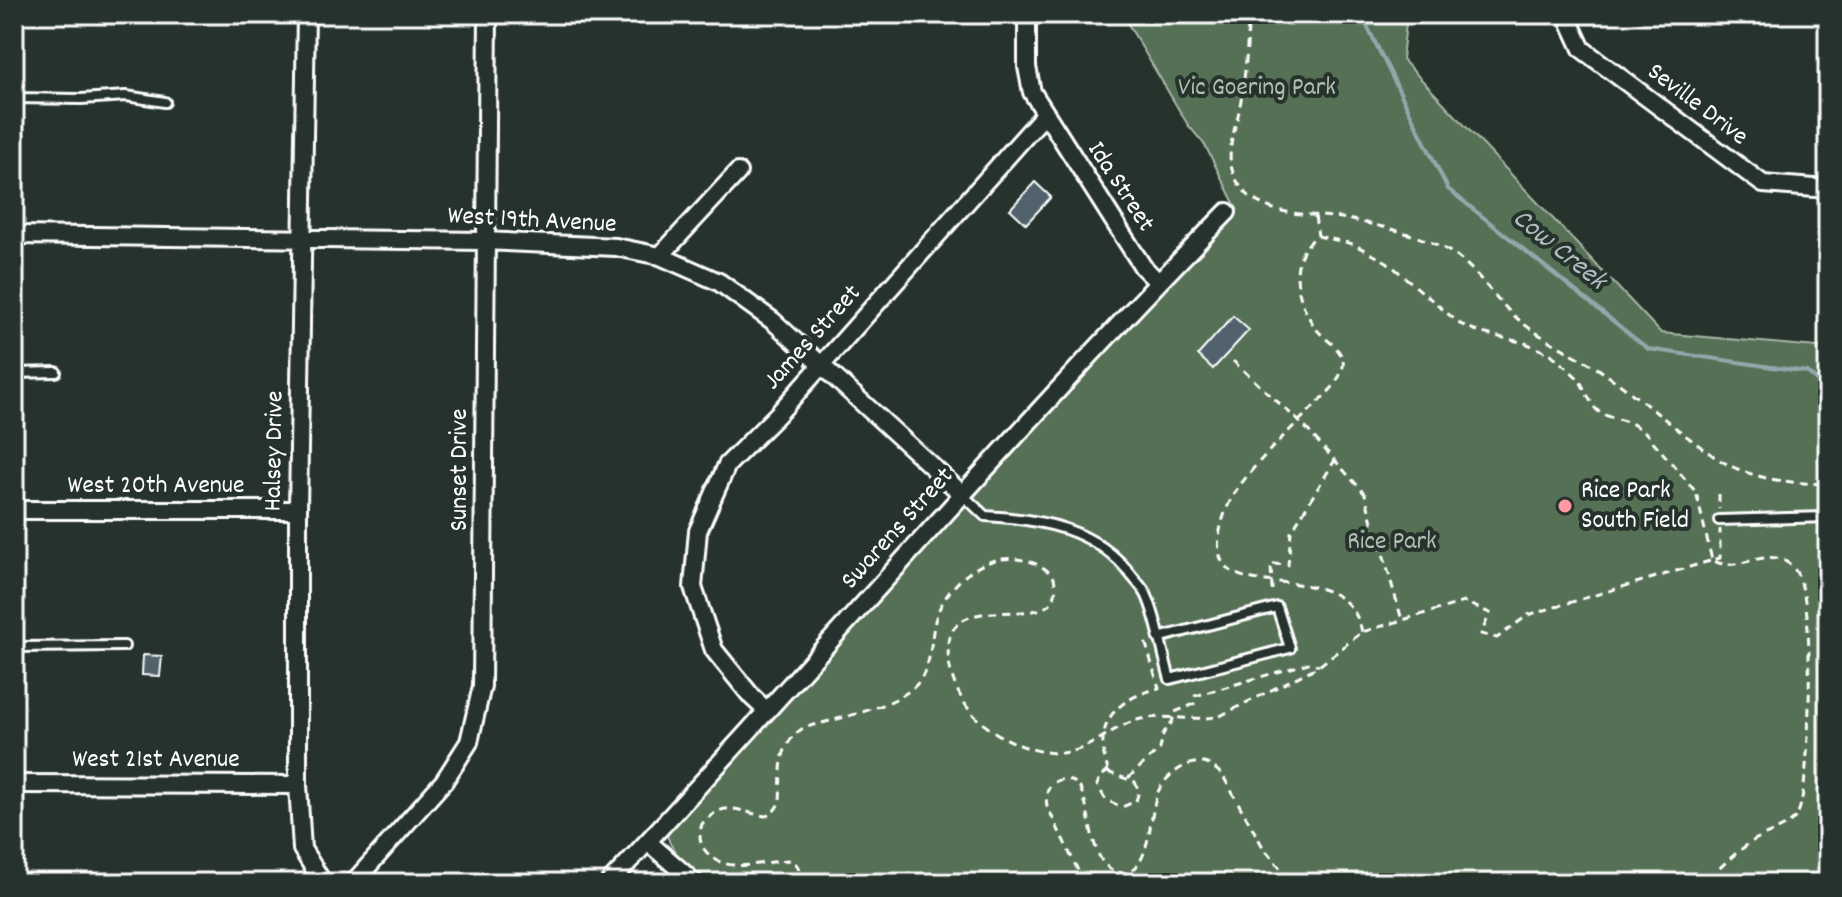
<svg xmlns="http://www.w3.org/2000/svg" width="1842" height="897" viewBox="0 0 1842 897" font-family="Dekko,sans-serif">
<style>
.green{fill:#556f55;stroke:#aab7aa;stroke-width:2}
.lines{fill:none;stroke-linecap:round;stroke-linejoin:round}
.stream{stroke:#94a7ab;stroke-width:4}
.building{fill:#51626d;stroke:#fff;stroke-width:2}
.service-casing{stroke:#fff;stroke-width:14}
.minor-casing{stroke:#fff;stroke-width:22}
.path{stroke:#fff;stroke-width:3;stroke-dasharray:8 6;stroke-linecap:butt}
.service{stroke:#26332d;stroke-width:8}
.minor{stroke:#26332d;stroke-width:16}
.poi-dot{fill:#ff9aa2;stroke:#26332d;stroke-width:3}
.labels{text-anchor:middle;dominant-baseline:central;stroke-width:8;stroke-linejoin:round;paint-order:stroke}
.park-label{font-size:26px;fill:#b2beb2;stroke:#26332d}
.street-label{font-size:26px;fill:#fff;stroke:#26332d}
.poi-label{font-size:26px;fill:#fff;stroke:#26332d;text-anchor:start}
.water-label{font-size:28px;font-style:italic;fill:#afbdc0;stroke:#26332d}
</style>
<rect width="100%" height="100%" fill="#26332d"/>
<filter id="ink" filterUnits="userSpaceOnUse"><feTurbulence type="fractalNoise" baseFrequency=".0125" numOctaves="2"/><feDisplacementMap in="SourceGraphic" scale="16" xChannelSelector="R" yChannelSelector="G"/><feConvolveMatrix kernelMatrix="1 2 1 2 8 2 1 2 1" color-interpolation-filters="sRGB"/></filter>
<g filter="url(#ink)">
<!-- green -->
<path class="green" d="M1122,14H1407L1402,59L1661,333L1828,348V883H709C694,869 668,853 667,832L1237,209L1205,145L1188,125Z"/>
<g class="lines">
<!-- stream -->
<path class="stream" d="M1361,14L1448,189L1648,349L1807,372L1828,390"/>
</g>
<!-- building -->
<path class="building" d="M1035,182L1051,197L1026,224L1010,209Z
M1233,316L1249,330L1213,369L1198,355Z
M143,655L162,656L160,676L142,675Z"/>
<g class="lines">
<defs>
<path id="service" d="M14,98L81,99L126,96L165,102
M14,373L56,372
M963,495L985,516C1041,519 1096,528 1132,576C1137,582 1144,589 1147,596C1158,621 1162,652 1170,679L1290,648L1277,607L1158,638
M1719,520L1828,517
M14,647L124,646"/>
<path id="minor" d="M306,14L298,510V785L302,849L323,883
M1027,14V67L1032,92L1143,267L1158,282
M1566,14L1582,49L1763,184L1828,189
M14,235L484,241L616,247L660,256L719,282L773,321L962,494
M660,256L738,172
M14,510H298
M766,710L752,697L714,650L693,587L698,531L727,465L778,414L1044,115
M14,784L298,785
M648,842L695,883
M353,883L444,781L469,742L482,686L488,14
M609,883C817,661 1014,429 1227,212"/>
</defs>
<!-- service casing -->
<use href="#service" class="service-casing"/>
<!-- minor casing -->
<use href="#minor" class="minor-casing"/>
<!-- path -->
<path class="path" d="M1248,14C1248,46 1245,80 1239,111C1234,135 1223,157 1237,181C1259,220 1310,212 1347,219C1376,225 1408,232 1435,244C1474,260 1488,294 1519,320C1545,342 1579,355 1607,375C1645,402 1680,433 1718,459C1753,480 1788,483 1828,484
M1315,216L1318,236
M1233,361L1303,425L1365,494L1378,546L1382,550L1402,620
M1719,494V509
M1272,590L1271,564L1288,565L1291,532L1335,460
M1362,632C1344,547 1209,616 1219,537C1221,521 1227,505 1236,491C1262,453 1300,422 1332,388C1337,380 1345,370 1343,360C1340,348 1326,340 1318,331C1297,305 1284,257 1318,236L1353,244L1387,262L1460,324L1482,333L1525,343L1551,354L1579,379L1593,406L1601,414L1631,423L1645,432L1696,492L1712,560C1736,575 1765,546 1788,563C1799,570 1803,588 1805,601C1812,633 1811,790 1797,815C1787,831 1765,832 1750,843C1733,854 1719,869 1704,883
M1107,772L1135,782L1139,791L1136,801L1122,807L1106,800L1097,785L1100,777Z
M1108,772C1107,764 1103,756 1103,747C1101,711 1129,696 1159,688L1145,641
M1128,778L1160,749L1163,734L1172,722L1175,712L1194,704L1195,696L1312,662L1319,666
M794,883C801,873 801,863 788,860C761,862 723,876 704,849C699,841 699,833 702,824C726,798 737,812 766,816C774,812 777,809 780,800C782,771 776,747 803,728C834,719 895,708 917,684C934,664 929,638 937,614C949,583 983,554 1017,559C1031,561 1046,566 1054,578C1071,649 936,571 949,662C951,679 960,699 971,712C991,736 1038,758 1069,752C1095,747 1114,725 1141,719C1167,714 1193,722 1220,716L1319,666L1362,632L1464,602L1490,613L1481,634L1497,638L1528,615L1720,558V529
M1084,883L1047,806C1043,784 1058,773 1078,784C1091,808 1088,838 1102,861C1107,868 1115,873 1123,873C1151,873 1149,812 1158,792C1163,780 1177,768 1190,764C1204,760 1213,765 1223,776L1263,847L1292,883"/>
<!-- service -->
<use href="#service" class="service"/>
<!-- minor -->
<use href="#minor" class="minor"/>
</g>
</g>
<!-- markers -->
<circle class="poi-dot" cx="1565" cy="506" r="8"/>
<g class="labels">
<!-- park labels -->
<g class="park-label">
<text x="1257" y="88">Vic Goering Park</text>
<text x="1392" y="542">Rice Park</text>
</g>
<!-- street labels -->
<g class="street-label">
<text transform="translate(1697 105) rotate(37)">Seville Drive</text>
<text transform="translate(1120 187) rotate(57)">Ida Street</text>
<text transform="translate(532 221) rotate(3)">West 19th Avenue</text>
<text transform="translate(813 338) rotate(-48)">James Street</text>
<text transform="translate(275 451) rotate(-89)">Halsey Drive</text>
<text transform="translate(460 470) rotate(-90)">Sunset Drive</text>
<text x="156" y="486">West 20th Avenue</text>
<text transform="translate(898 529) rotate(-48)">Swarens Street</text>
<text x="156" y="760">West 21st Avenue</text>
</g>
<!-- poi labels -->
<g class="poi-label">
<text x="1581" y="491">Rice Park<tspan x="1581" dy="30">South Field</tspan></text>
</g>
<!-- water labels -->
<g class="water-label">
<text transform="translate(1558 251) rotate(39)">Cow Creek</text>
</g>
</g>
<!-- margin -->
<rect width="1842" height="897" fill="none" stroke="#26332d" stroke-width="48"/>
<rect x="24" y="24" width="1794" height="849" fill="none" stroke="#fff" stroke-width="3" filter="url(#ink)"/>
</svg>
